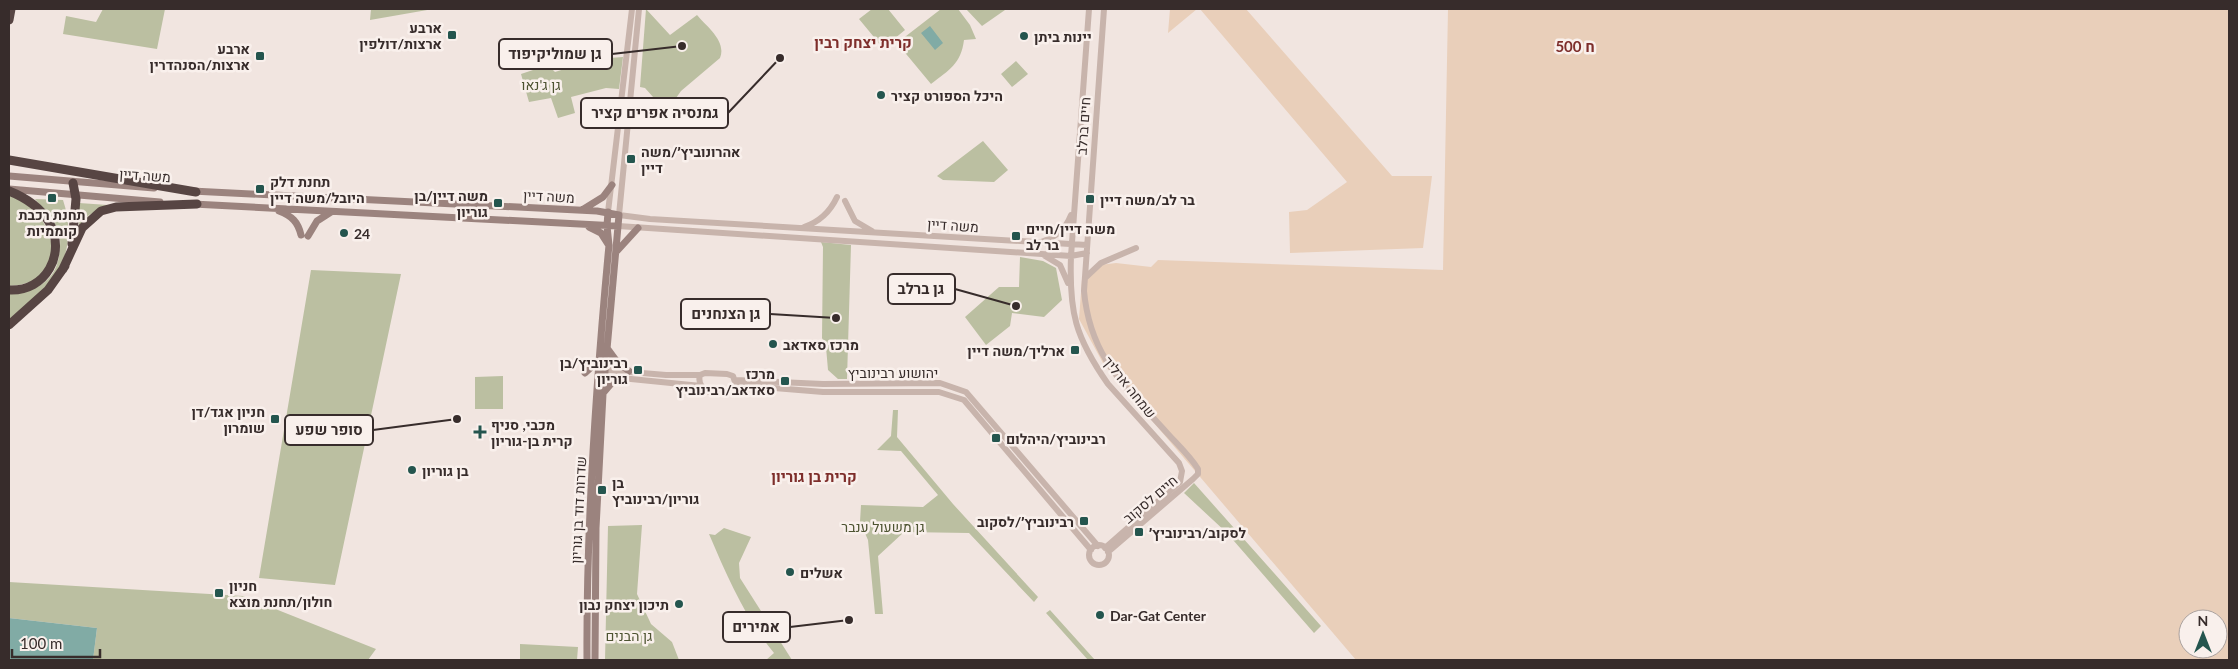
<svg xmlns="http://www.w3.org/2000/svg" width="2238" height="669" viewBox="0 0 2238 669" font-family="Lato,Heebo,sans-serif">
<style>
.green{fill:#bbbfa1}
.sand{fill:#e9cfba;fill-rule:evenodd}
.water{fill:#81aba5}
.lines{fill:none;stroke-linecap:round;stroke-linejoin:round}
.tertiary{stroke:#c8b4ac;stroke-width:6}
.secondary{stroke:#9b837e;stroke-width:7}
.motorway{stroke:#574543;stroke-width:9}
.poi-dot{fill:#24554e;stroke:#f9f0ec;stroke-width:2}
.labels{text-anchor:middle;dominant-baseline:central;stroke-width:5;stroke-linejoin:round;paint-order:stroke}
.poi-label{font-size:14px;font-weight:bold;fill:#372c2b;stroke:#f9f0ec;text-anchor:start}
.park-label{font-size:14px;fill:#4d5331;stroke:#f9f0ec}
.street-label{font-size:14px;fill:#372c2b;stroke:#f9f0ec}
.neighbourhood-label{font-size:15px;font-weight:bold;fill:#7e2e2b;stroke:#f9f0ec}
.leader{fill:none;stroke:#372c2b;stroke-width:2}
.callout-dot{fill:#372c2b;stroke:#f9f0ec;stroke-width:2}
.callout{fill:#f9f0ec;stroke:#372c2b;stroke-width:2}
.callout-label{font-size:15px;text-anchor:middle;font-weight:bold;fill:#372c2b}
</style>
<rect width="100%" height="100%" fill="#f1e5e0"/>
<!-- green -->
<path class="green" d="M103,9H165L157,49L63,34L66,16L96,22Z
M371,9H433L370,20Z
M646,9L670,35L697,15C706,26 727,41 720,58L681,91L676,98L673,116H670L645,88L640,87Z
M872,9H888L905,30L883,48L859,19Z
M941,9H958L970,25L976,39L964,40C961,64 949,70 931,84L897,43Z
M966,9H1004L1005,10L982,26Z
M623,57L619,89L606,88L571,97L575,113L558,118L551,98L529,102L521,74L548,65L555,72L596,59Z
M1016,61L1028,74L1012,87L1001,74Z
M983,141L1008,170L994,182L943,180L937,176Z
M9,195C59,213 73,283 9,286Z
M35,199L63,200C72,226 70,255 54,278C45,291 21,308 9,320V294C33,292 55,283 59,256C60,249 61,240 59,233C54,219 44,210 35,199Z
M79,203L108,205L89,215L79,227Z
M821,242L851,245L847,379H838L828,370L826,347L822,338L823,247Z
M1020,257L1043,261L1056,268L1062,300L1044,317L1012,313L1010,326L986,345L965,317L999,287H1019Z
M311,270L401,274L335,585L259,578Z
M503,376V409H475V377Z
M893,410H898L897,437L953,504L1038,597L1034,602L969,533L904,532L878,556L883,614H875L868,540L860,522L861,505L923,507L938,495L901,451L877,450L891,436Z
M1194,483L1321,626L1314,633L1227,533L1184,493Z
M642,525L637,594L651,624L672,642L679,660H605L608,526Z
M724,528L751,537L739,563L740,578L792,660H766L774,653C745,618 727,576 709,534L715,535Z
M9,582L243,596L376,649L368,660H93L97,628L9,618Z
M1050,610L1095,660H1088L1046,613Z
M520,644L578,647L577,660H520Z"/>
<!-- sand -->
<path class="sand" d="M1170,9H1197L1168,33Z
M1200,9H1246L1392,176H1432L1423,248L1290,253L1289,212L1307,210L1347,182Z
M1448,9H2229V660H1356L1103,363L1079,319L1082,279L1100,265L1116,263L1151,267L1158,260L1443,270ZM2188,619H2218V649H2188Z"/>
<!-- water -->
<path class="water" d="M930,26L943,43L935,50L921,33Z
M9,618L97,628L93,660H9Z"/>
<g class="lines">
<!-- tertiary -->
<path class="tertiary" d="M639,9L619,215L650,219L1087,245
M1089,9L1071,256C1069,312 1075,337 1108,384L1179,463L1182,471L1180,482L1105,548
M1104,9L1084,291C1090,358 1126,387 1168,434C1178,445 1190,456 1198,469V474L1193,479L1108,552
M845,201L855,221L872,231
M608,212L632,9
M618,226L1071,256L1087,253
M804,227C819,222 830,212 837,197
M1041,242C1056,237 1065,230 1071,215
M1045,256L1060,265L1068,283
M1085,278L1101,263L1136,248
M602,372L606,370L666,375H700
M705,373L727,374L733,376L736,385C722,401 695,392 700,375Z
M601,376L701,386
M735,380L823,384L940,383L966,392L1098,546
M736,385L823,392H939L964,400L1091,550
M1089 555a10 10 0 1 1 20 0a10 10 0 1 1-20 0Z"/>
<!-- secondary -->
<path class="secondary" d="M9,176L154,188
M9,189L160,202
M192,191L597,211L619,215L603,394L596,528L595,660
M193,204L618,226
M582,210L603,197L612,185
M279,211C292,216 298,222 301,235
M589,227L601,233L608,244
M308,236L317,221L331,212
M617,251L638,228
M607,348L618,363L629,371
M585,373L598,361
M604,392L616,378
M587,660C586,522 596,383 609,245L607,226L608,212"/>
<!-- motorway -->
<path class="motorway" d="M9,20L11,9
M9,160L196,192
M9,191C24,197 40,207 49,222C67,253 46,292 9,290
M72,244L76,199L73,183
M63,269L82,228L101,211L116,207L197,204
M9,325L48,290L65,266"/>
</g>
<!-- markers -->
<g class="poi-dot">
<rect x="447" y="30" width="10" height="10" rx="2.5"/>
<circle cx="1024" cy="36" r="5"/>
<rect x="255" y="51" width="10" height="10" rx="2.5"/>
<circle cx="881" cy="95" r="5"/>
<rect x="626" y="154" width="10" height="10" rx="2.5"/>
<rect x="255" y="184" width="10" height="10" rx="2.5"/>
<rect x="47" y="193" width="10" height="10" rx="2.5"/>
<rect x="1085" y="194" width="10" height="10" rx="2.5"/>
<rect x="493" y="198" width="10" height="10" rx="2.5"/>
<circle cx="344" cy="233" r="5"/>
<rect x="1011" y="231" width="10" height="10" rx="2.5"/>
<circle cx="773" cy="344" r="5"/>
<rect x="1070" y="345" width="10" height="10" rx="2.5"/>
<rect x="633" y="365" width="10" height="10" rx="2.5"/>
<rect x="780" y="376" width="10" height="10" rx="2.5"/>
<rect x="270" y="414" width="10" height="10" rx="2.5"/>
<path d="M477.5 424.5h5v5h5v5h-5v5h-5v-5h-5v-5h5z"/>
<rect x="991" y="433" width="10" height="10" rx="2.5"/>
<circle cx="412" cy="470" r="5"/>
<rect x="597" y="485" width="10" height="10" rx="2.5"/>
<rect x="1079" y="516" width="10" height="10" rx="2.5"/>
<rect x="1134" y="527" width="10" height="10" rx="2.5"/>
<circle cx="790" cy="572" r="5"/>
<rect x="214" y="588" width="10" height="10" rx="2.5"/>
<circle cx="679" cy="604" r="5"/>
<circle cx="1100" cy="615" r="5"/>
</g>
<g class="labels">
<!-- poi labels -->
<g class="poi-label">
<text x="442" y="27" text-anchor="end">ארבע<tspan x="442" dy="16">ארצות/דולפין</tspan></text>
<text x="1034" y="36">יינות ביתן</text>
<text x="250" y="48" text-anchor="end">ארבע<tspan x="250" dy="16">ארצות/הסנהדרין</tspan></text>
<text x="891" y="95">היכל הספורט קציר</text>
<text x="641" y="151">אהרונוביץ׳/משה<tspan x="641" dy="16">דיין</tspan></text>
<text x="270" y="181">תחנת דלק<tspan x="270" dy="16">היובל/משה דיין</tspan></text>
<text x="488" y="195" text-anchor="end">משה דיין/בן<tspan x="488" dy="16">גוריון</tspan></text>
<text x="1100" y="199">בר לב/משה דיין</text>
<text x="52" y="214" text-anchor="middle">תחנת רכבת<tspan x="52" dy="16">קוממיות</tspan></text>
<text x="1026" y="228">משה דיין/חיים<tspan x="1026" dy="16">בר לב</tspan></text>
<text x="354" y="233">24</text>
<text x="783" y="344">מרכז סאדאב</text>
<text x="1065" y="350" text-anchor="end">ארליך/משה דיין</text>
<text x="628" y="362" text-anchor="end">רבינוביץ/בן<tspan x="628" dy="16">גוריון</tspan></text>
<text x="775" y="373" text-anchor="end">מרכז<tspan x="775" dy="16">סאדאב/רבינוביץ</tspan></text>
<text x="265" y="411" text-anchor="end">חניון אגד/דן<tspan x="265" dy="16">שומרון</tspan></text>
<text x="491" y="424">מכבי, סניף<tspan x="491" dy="16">קרית בן-גוריון</tspan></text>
<text x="1006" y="438">רבינוביץ/היהלום</text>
<text x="422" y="470">בן גוריון</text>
<text x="612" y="482">בן<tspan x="612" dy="16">גוריון/רבינוביץ</tspan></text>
<text x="1074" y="521" text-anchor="end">רבינוביץ׳/לסקוב</text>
<text x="1149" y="532">לסקוב/רבינוביץ׳</text>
<text x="800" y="572">אשלים</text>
<text x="229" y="585">חניון<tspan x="229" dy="16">חולון/תחנת מוצא</tspan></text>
<text x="669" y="604" text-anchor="end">תיכון יצחק נבון</text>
<text x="1110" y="615">Dar-Gat Center</text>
</g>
<!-- park labels -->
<g class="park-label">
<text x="541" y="84">גן ג'נאו</text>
<text x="883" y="526">גן משעול ענבר</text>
<text x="629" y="635">גן הבנים</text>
</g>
<!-- street labels -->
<g class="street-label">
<text transform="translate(1083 126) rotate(-86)">חיים ברלב</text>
<text transform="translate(145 175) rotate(4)">משה דיין</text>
<text transform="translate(549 196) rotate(3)">משה דיין</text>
<text transform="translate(953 225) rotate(4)">משה דיין</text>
<text x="893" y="372">יהושוע רבינוביץ</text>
<text transform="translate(1130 387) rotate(51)">שמחה ארליך</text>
<text transform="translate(1150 499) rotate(-40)">חיים לסקוב</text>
<text transform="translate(578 510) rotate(-87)">שדרות דוד בן גוריון</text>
</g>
<!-- neighbourhood labels -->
<g class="neighbourhood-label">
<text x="863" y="42">קרית יצחק רבין</text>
<text x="1575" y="46">ח 500</text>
<text x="814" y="476">קרית בן גוריון</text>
</g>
</g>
<!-- callouts -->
<path class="leader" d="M682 46L612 54M780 58L728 113M1016 306L955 289M836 318L770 314M457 419L373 430M849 620L790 627"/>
<g class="callout-dot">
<circle cx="682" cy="46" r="5"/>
<circle cx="780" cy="58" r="5"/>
<circle cx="1016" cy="306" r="5"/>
<circle cx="836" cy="318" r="5"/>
<circle cx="457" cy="419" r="5"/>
<circle cx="849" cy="620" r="5"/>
</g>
<g class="callout">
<rect x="499" y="39" width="113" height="30" rx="5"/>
<rect x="581" y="98" width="147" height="30" rx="5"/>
<rect x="888" y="274" width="67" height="30" rx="5"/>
<rect x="681" y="299" width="89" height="30" rx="5"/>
<rect x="285" y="415" width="88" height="30" rx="5"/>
<rect x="723" y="612" width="67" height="30" rx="5"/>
</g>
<g class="callout-label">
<text x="555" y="59">גן שמוליקיפוד</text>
<text x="655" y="118">גמנסיה אפרים קציר</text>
<text x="921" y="294">גן ברלב</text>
<text x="726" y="319">גן הצנחנים</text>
<text x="329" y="435">סופר שפע</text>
<text x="756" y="632">אמירים</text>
</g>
<!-- border -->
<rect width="2238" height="669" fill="none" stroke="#372c2b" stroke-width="20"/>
<!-- north arrow -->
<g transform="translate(2203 634)"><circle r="24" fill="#f9f0ec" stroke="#aba29f"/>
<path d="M0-4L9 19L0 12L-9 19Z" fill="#24554e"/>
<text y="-8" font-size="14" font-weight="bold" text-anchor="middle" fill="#372c2b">N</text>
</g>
<!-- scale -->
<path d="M12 649v8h88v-8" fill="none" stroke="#372c2b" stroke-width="2.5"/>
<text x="20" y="649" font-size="15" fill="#372c2b" stroke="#f9f0ec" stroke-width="4" paint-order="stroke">100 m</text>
</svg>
